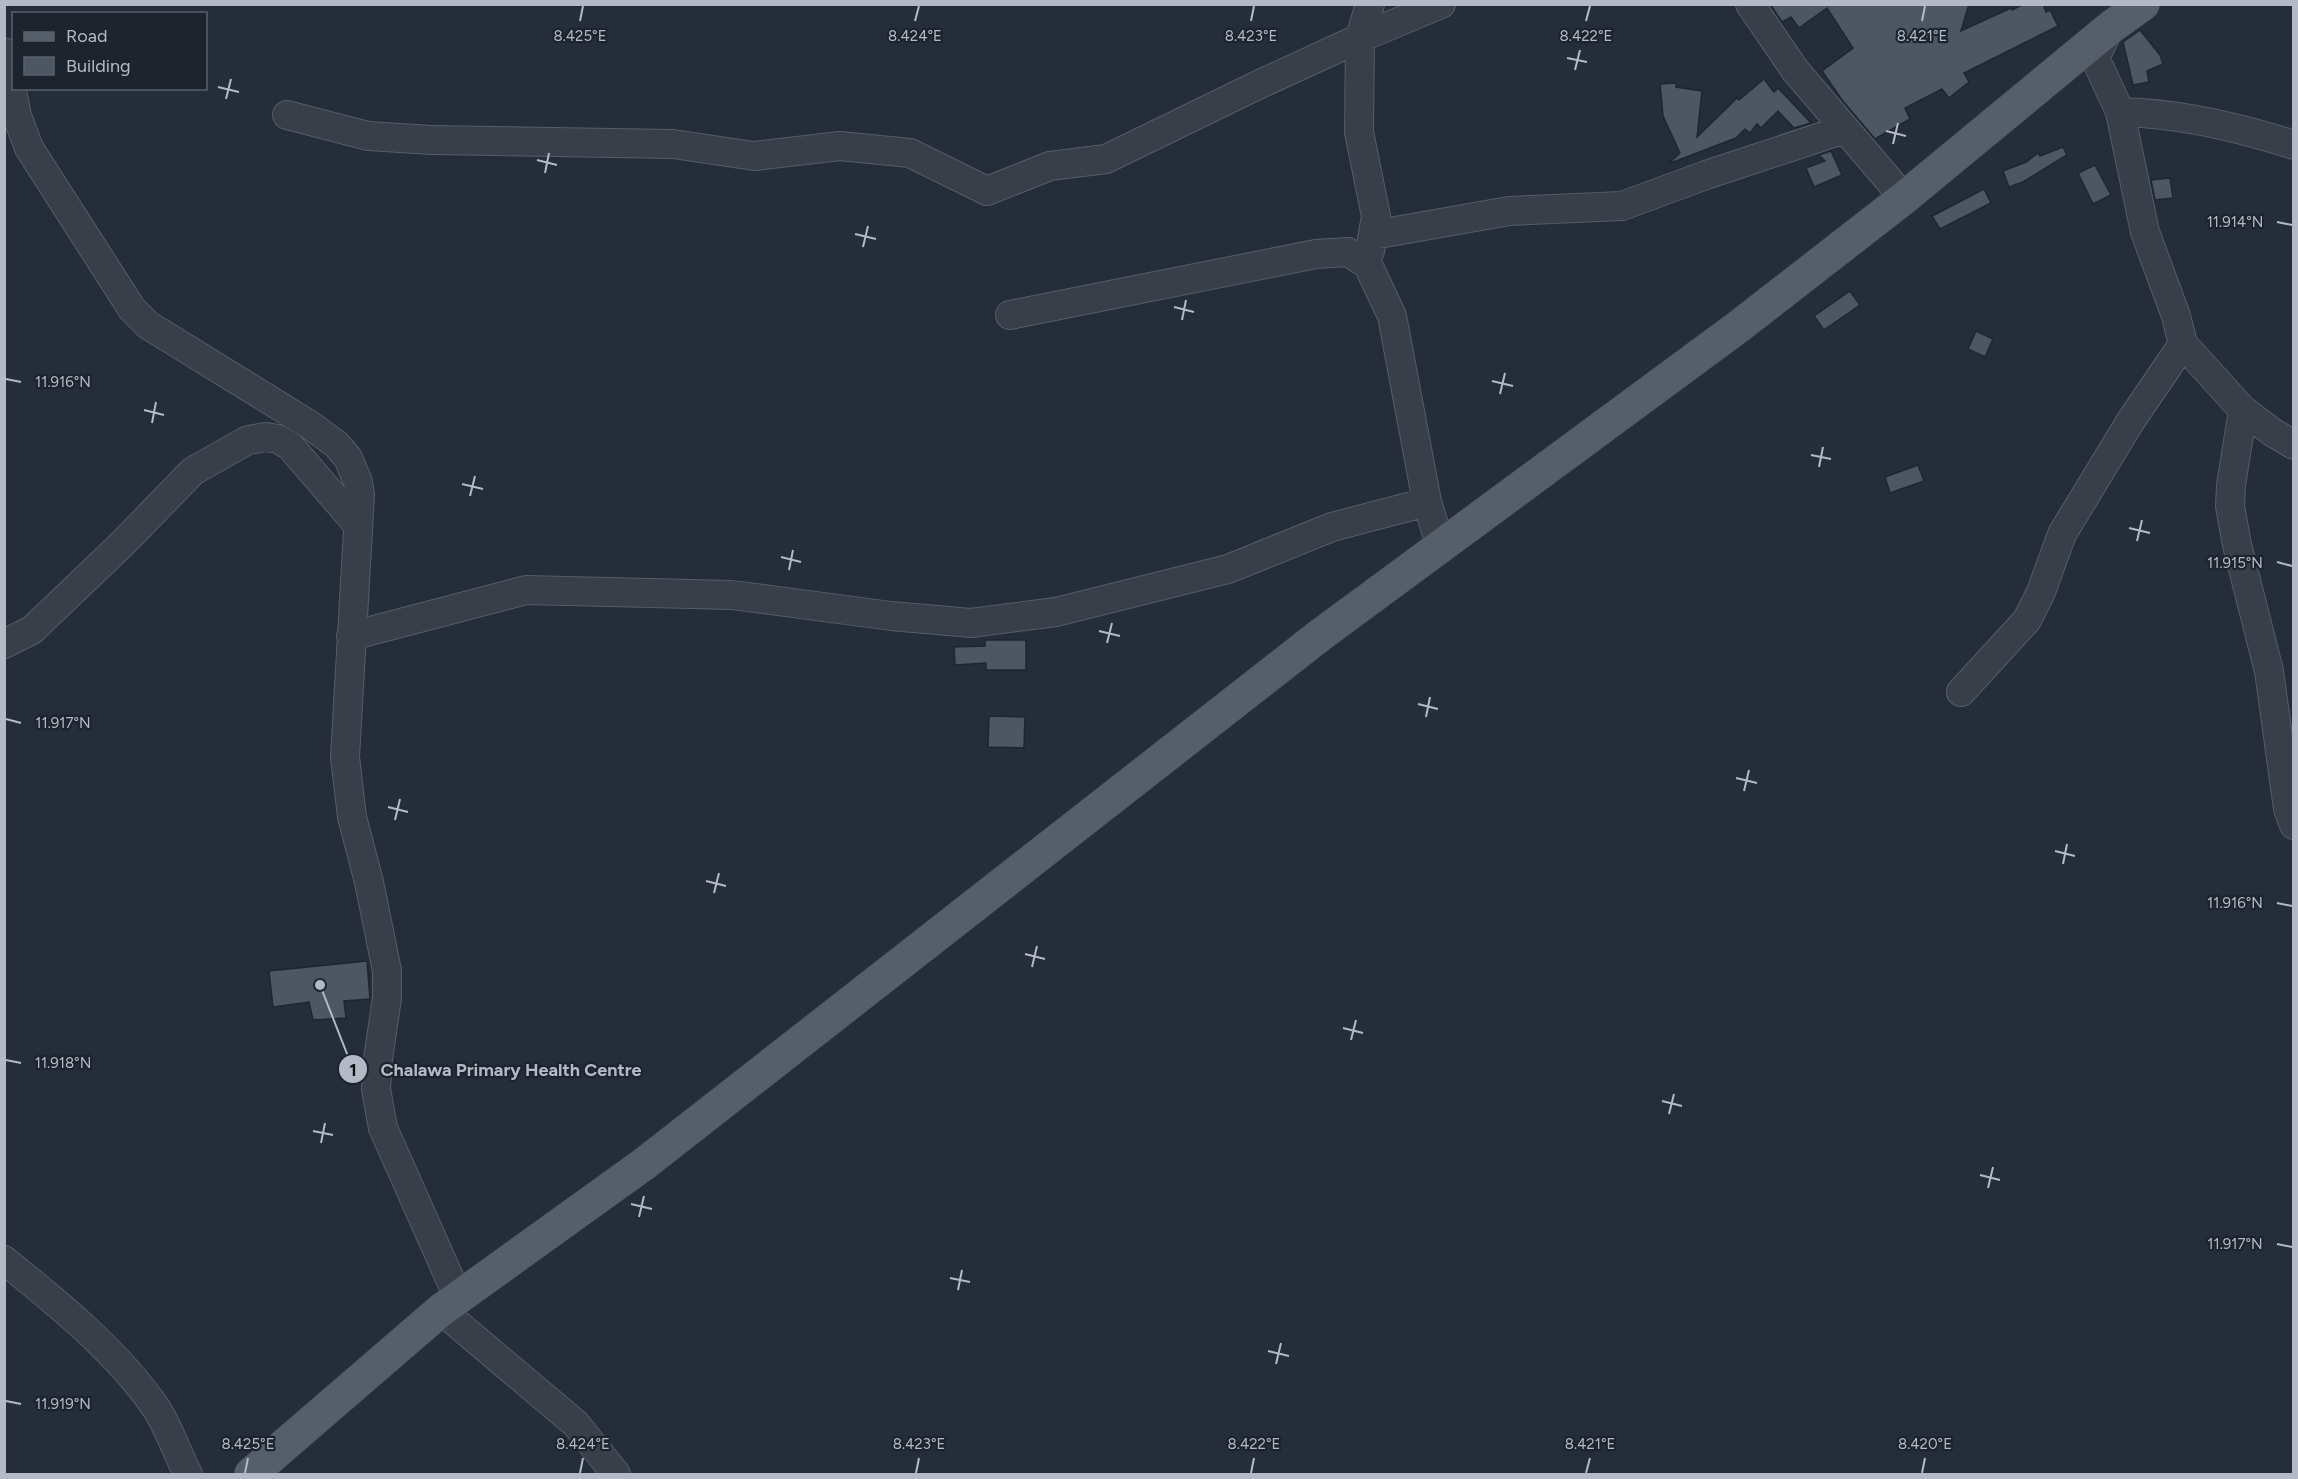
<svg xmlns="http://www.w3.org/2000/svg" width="2298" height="1479" viewBox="0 0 2298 1479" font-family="Figtree,sans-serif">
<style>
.building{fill:#4d5764;stroke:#1f2630;stroke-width:1.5}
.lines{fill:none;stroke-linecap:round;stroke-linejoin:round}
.minor-casing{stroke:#565d67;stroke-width:30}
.major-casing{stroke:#414852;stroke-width:34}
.minor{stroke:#383f49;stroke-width:28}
.major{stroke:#565e69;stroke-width:33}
.ticks{fill:none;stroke:#b3bac5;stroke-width:2}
.ticks-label{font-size:15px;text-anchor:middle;fill:#b3bac5;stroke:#1d242e;stroke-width:4.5;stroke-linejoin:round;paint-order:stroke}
.leader{fill:none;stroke:#b3bac5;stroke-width:2}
.callout-dot{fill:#b3bac5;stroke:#1d242e;stroke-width:2}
.mark-label{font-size:18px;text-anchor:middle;font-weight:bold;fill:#111}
.callout-label{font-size:18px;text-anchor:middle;font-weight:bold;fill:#b3bac5;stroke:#1d242e;stroke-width:4.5;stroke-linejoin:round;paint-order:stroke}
</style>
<rect width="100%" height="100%" fill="#242d39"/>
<!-- building -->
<path class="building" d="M1770,4H1969L1961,31L2011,8L2012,10L2024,4H2043L2046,12L2050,10L2058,26L1964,73L1969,82L1949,98L1942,89L1905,108L1910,119L1875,139L1842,100L1822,71L1853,48L1827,8L1799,28L1791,17L1782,22Z
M2140,30L2160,55L2163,64L2147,71L2149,82L2133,85L2123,42Z
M1764,79L1774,92L1778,88L1811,123L1794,128L1778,111L1761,128L1757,124L1750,133L1745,129L1736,138L1668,164L1680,153L1663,116L1660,84L1676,83V87L1702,91L1697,137L1737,98L1739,100Z
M2063,147L2067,155L2023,182L2009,187L2003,171L2026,162L2038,153L2040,156Z
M1831,151L1842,175L1814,187L1806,168L1825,161L1819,155Z
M2095,165L2111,195L2093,204L2078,173Z
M2170,178L2173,198L2155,200L2151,180Z
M1984,189L1991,203L1940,229L1932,216Z
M1850,291L1860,305L1824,330L1814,316Z
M1976,331L1993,339L1985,357L1968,349Z
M1918,465L1924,481L1890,493L1885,477Z
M985,640H1026V670H986V663L955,665L954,647L985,646Z
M989,716L1025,717L1024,748L988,747Z
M367,961L370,999L344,1001L346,1018L313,1020L309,1002L273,1007L269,971Z"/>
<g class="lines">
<defs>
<path id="minor" d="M1750,4L1795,70L1904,198
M2110,27L2095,58L2120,112L2145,232L2176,316L2183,344L2243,410L2272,432L2294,445
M4,52L17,116L29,148L132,309L148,325L310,425L337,445L348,458L358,482L360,495L345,757L352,817L369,882L387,971V998L378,1059L376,1089L383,1128L458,1297
M2120,112C2178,113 2238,127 2294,145
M287,115L368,136L432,140L673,144L754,156L840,146L910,153L987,191L1050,166L1106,159L1260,84L1360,38L1370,4
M1373,235L1509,211L1622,206L1706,175L1845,129
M1370,251L1376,216L1359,132L1360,38L1441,4
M1010,315L1316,254L1348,252L1368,265L1392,316L1427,502L1441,547
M2243,410L2231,485L2230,506L2237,545L2269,671L2288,809L2294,825
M351,636L526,590L732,595L891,616L971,623L1056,612L1228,569L1332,527L1427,502
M4,644L32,630L122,544L193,471L248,440L266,437L278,439L290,446L358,525
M1961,692L2027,620L2041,592L2062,534L2130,422L2183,344
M4,1260C57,1303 117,1351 156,1408C169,1428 177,1453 188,1474
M441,1310L576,1424L616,1474"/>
<path id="major" d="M251,1474L441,1310L644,1164L1319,636L1738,327L1904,198L2111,27L2143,4"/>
</defs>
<!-- minor casing -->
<use href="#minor" class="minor-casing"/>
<!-- major casing -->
<use href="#major" class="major-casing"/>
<!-- minor -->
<use href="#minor" class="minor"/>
<!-- major -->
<use href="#major" class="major"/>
</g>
<!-- ticks -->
<path class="ticks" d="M580,21L583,6M915,21L919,6M1251,21L1254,6M1586,21L1590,6M1922,21L1925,6M1567,58L1587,62M1575,70L1580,50M218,87L239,92M226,99L231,79M1886,131L1906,136M1893,144L1898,123M537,160L557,165M545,173L549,153M2277,222L2292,225M855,234L876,239M863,247L868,226M1174,307L1194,312M1182,320L1186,300M6,379L21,382M1492,381L1513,386M1500,394L1505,373M144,410L164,415M152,423L156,402M1811,455L1831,459M1819,467L1823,447M462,484L483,489M470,496L475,476M2129,528L2150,533M2137,541L2142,520M781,557L801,562M2277,562L2292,566M789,570L793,550M1099,631L1120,636M1107,643L1112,623M1418,704L1438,709M1426,717L1430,697M6,719L21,723M1736,778L1757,783M1744,791L1749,770M388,807L408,812M395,820L400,799M2055,851L2075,856M2063,864L2067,844M706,881L726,886M714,893L719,873M2277,903L2292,906M1025,954L1045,959M1032,967L1037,946M1343,1028L1363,1033M1351,1040L1356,1020M6,1060L21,1063M1662,1101L1682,1106M1669,1114L1674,1094M313,1131L333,1135M321,1143L325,1123M1980,1175L2000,1180M1988,1188L1993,1167M631,1204L652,1209M639,1217L644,1196M2277,1244L2292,1247M950,1278L970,1282M958,1290L962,1270M1268,1351L1289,1356M1276,1364L1281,1343M6,1401L21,1404M245,1473L248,1458M580,1473L583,1458M916,1473L919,1458M1251,1473L1254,1458M1586,1473L1590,1458M1922,1473L1925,1458"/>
<g class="ticks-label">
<text x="580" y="41">8.425°E</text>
<text x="915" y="41">8.424°E</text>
<text x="1251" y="41">8.423°E</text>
<text x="1586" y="41">8.422°E</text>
<text x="1922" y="41">8.421°E</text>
<text x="2235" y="227">11.914°N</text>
<text x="63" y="387">11.916°N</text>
<text x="2235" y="568">11.915°N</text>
<text x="63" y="728">11.917°N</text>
<text x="2235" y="908">11.916°N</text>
<text x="63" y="1068">11.918°N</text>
<text x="2235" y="1249">11.917°N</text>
<text x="63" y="1409">11.919°N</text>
<text x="248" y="1449">8.425°E</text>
<text x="583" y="1449">8.424°E</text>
<text x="919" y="1449">8.423°E</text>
<text x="1254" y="1449">8.422°E</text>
<text x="1590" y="1449">8.421°E</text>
<text x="1925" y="1449">8.420°E</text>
</g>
<!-- callouts -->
<path class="leader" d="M320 985L353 1069"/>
<g class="callout-dot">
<circle cx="320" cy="985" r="6"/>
<circle cx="353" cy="1069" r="15"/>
</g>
<g class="mark-label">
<text x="353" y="1076">1</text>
</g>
<g class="callout-label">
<text x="511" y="1076">Chalawa Primary Health Centre</text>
</g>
<!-- border -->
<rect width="2298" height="1479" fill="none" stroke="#b3bac5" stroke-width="12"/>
<!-- legend -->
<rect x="12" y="12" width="195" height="78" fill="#1d242e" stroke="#59606a" stroke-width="1.5"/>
<rect x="24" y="32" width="30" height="9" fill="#565e69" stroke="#59606a" stroke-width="1.5"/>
<text x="66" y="42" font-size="18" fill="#b3bac5">Road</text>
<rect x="24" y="57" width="30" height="18" fill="#4d5764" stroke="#59606a" stroke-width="1.5"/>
<text x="66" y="72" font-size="18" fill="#b3bac5">Building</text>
</svg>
